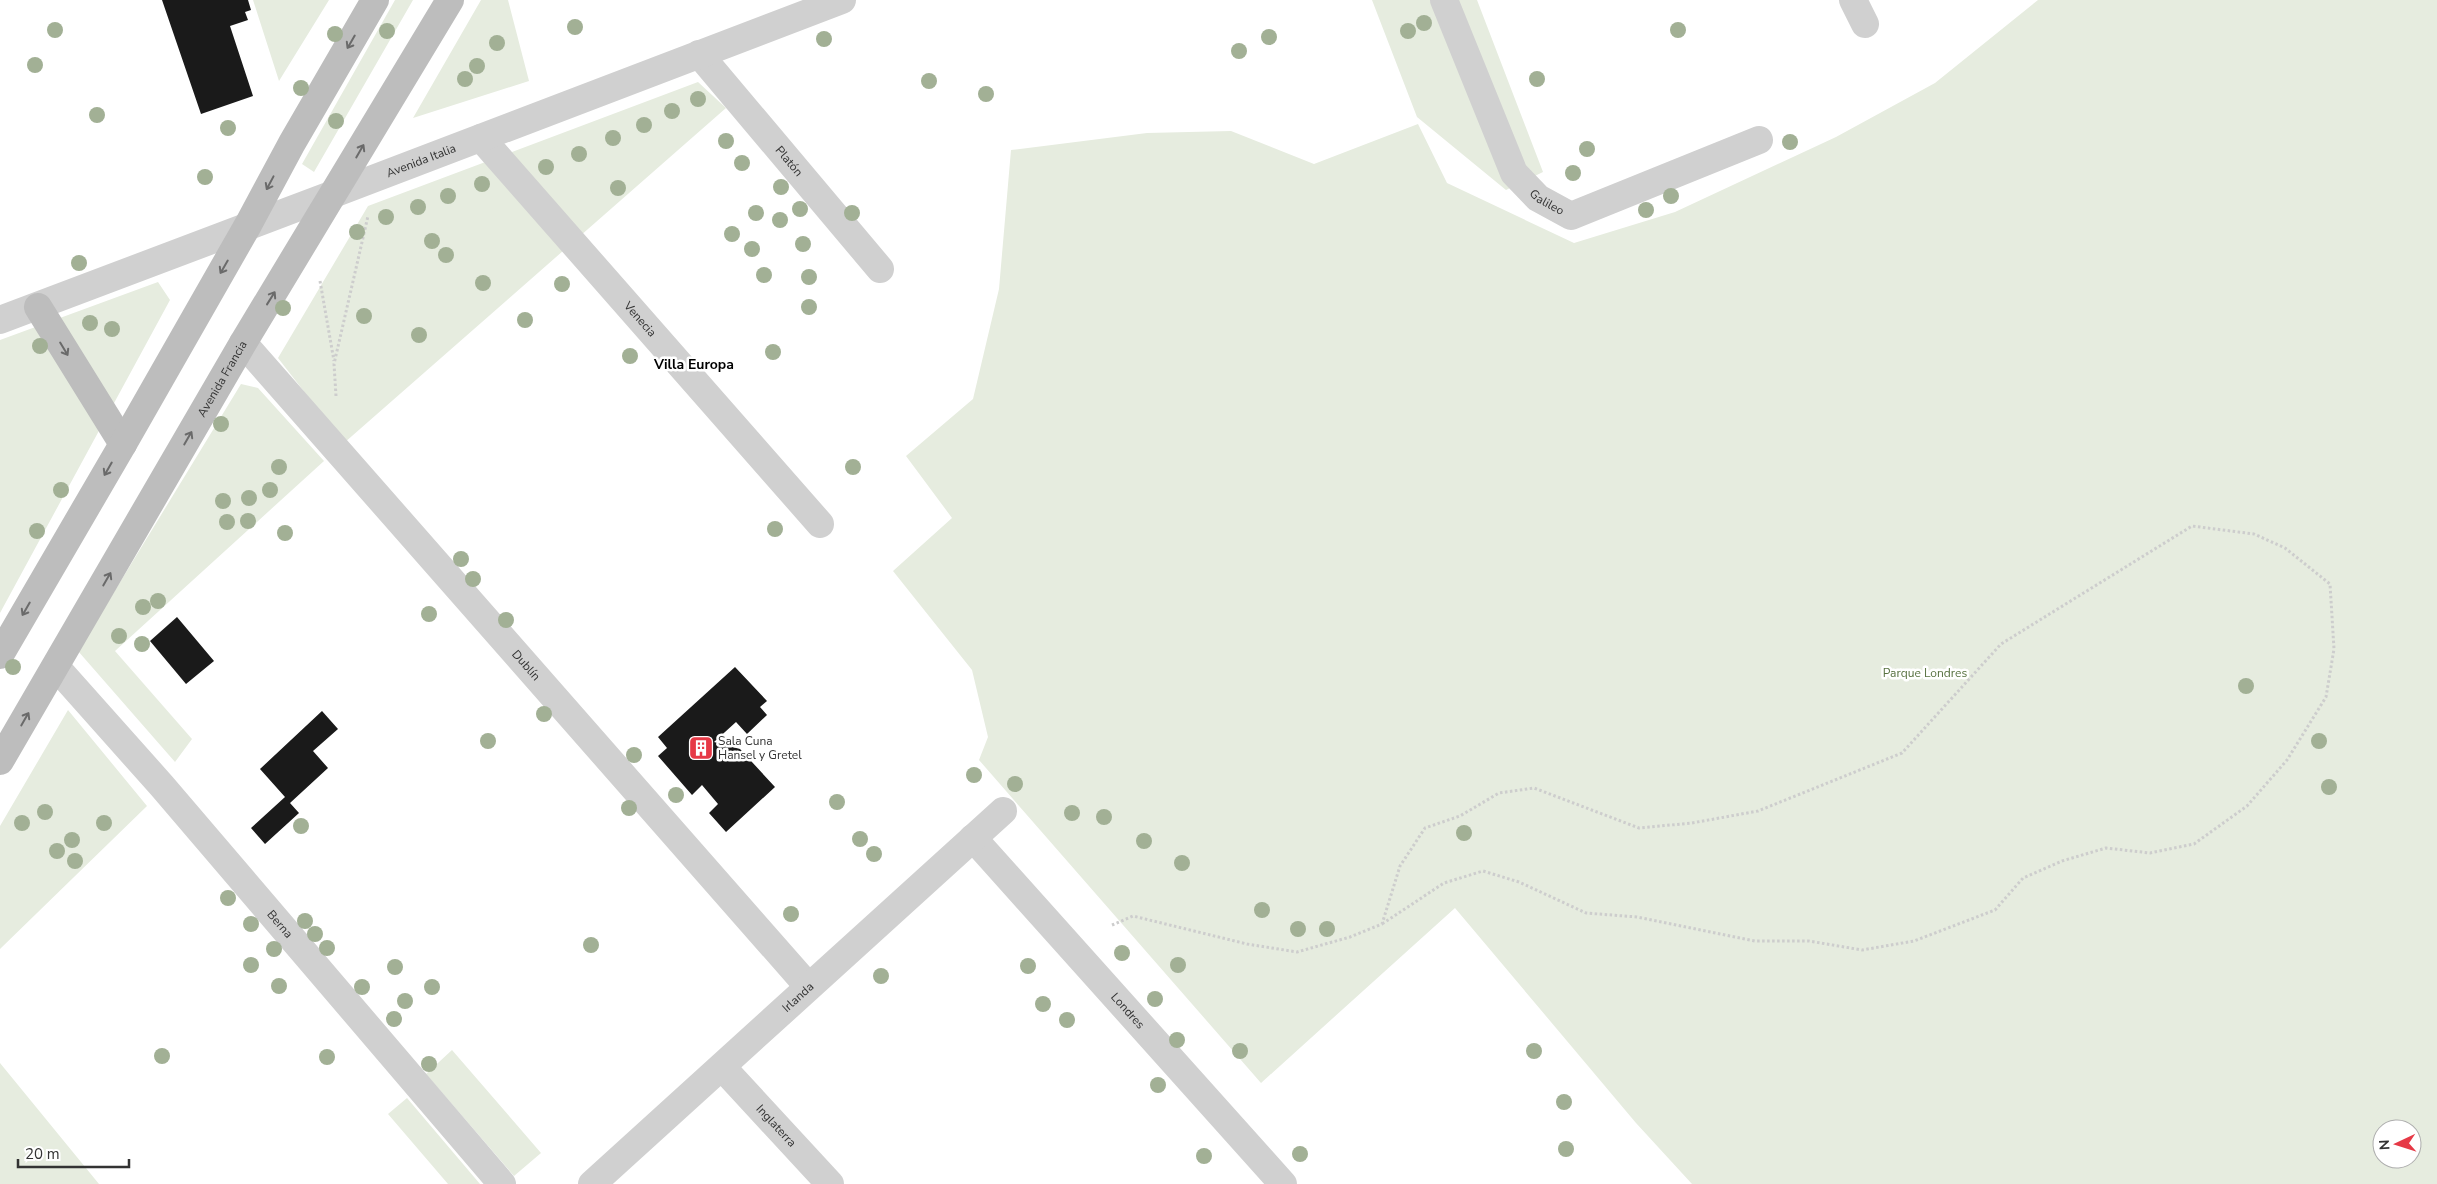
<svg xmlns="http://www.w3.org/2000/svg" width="2437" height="1184" viewBox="0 0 2437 1184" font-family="'Nunito Sans',sans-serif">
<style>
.green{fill:#e6ecdf;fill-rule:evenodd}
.building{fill:#1a1a1a}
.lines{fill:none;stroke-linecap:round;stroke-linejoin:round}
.path{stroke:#cdcdcd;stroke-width:3;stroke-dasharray:2.5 2.5;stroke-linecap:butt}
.minor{stroke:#d0d0d0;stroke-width:28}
.tertiary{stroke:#d0d0d0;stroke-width:28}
.secondary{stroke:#bdbdbd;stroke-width:28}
.tree{fill:#a2b095}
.oneway{stroke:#6a6a6a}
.labels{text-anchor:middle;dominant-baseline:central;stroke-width:5;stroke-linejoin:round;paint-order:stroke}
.street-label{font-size:12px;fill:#333;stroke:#fff}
.park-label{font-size:12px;fill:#56703f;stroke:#fff}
.poi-label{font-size:12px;fill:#333;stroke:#fff;text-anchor:start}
.neighbourhood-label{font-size:14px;font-weight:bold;fill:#000;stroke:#fff}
</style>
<rect width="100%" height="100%" fill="#fff"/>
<!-- green -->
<path class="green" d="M253,0H329L279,81Z
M395,0H413L314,172L302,164Z
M481,0H508L529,81L413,118Z
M1372,0H1477L1543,172L1506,190L1417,117Z
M2038,0H2437V1184H1692L1636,1123L1455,908L1261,1083L979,760L988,737L972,670L893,571L952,518L906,456L973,399L999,289L1011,150L1147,133L1231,131L1314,164L1418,124L1447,183L1574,243L1675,212L1836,137L1935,83ZM2382,1129H2412V1159H2382Z
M698,82L726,108L344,443L278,358L368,206Z
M158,282L170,300L0,613V340Z
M241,384L258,388L324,461L115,651L192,739L175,762L78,651Z
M68,710L147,806L0,949V826Z
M452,1050L541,1153L514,1176L426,1074Z
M0,1063L99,1184H0Z
M407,1098L480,1184H448L388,1114Z"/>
<!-- building -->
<path class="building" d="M162,0H248L251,10L245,12L248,20L230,26L253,96L201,114Z
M177,617L214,661L186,684L150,641Z
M735,667L767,701L760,707L767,715L747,734L736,722L714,742L740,749L775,787L726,832L709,813L718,804L702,785L692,795L658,756L667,748L658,737Z
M322,711L338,729L313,751L328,768L290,803L299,813L265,844L251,828L285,797L260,769Z"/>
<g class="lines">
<!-- path -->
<path class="path" d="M320,281L334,361
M336,396L334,364L368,216
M1112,925L1133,916L1247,944L1297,952L1350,937L1382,924L1400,866L1425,828L1460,816L1499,793L1534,788L1639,828L1692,823L1758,811L1902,753L2001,644L2192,526L2254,534L2285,548L2330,584L2334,649L2326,697L2287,760L2247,806L2194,844L2150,853L2106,848L2062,861L2023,878L1995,910L1914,941L1862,950L1809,941H1755L1637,917L1586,913L1519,882L1483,871L1444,883L1382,924"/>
<!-- minor -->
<g class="minor">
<path id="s1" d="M1444,0L1514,173L1538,198L1571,216L1759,140"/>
<path d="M1853,0L1865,24"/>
<path id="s2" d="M699,54L880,269"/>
<path id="s3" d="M481,138L820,524"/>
<path id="s4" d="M336,193L842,0"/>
<path id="s5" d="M243,343L808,986"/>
<path id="s6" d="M56,667L162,786L502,1184"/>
<path id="s7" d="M973,838L1283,1184"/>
<path id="s8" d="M722,1067L830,1184"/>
<path id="s9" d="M592,1184L1003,811"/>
</g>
<!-- tertiary -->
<path class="tertiary" d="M0,320L336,193"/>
<!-- secondary -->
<g class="secondary">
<path d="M38,307L123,444"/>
<path d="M0,655L123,444L248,225L292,143L375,0"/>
<path id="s10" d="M0,761L243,343L450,0"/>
</g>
</g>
<!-- trees -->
<g class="tree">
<circle cx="1424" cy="23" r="8"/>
<circle cx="575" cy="27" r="8"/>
<circle cx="55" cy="30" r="8"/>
<circle cx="1678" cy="30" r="8"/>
<circle cx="387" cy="31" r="8"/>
<circle cx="1408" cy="31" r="8"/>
<circle cx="335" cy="34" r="8"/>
<circle cx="1269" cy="37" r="8"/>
<circle cx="824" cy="39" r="8"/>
<circle cx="497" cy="43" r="8"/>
<circle cx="1239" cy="51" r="8"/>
<circle cx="35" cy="65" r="8"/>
<circle cx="477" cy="66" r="8"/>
<circle cx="465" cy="79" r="8"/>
<circle cx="1537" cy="79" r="8"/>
<circle cx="929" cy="81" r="8"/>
<circle cx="301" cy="88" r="8"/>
<circle cx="986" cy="94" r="8"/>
<circle cx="698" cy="99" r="8"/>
<circle cx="672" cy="111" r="8"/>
<circle cx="97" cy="115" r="8"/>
<circle cx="336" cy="121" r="8"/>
<circle cx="644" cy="125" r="8"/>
<circle cx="228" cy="128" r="8"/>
<circle cx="613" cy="138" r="8"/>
<circle cx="726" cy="141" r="8"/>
<circle cx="1790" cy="142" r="8"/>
<circle cx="1587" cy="149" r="8"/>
<circle cx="579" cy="154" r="8"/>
<circle cx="742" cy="163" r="8"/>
<circle cx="546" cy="167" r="8"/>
<circle cx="1573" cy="173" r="8"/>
<circle cx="205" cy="177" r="8"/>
<circle cx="482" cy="184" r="8"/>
<circle cx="781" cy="187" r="8"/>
<circle cx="618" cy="188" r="8"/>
<circle cx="448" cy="196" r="8"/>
<circle cx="1671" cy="196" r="8"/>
<circle cx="418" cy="207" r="8"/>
<circle cx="800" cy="209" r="8"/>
<circle cx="1646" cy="210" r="8"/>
<circle cx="756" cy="213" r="8"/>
<circle cx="852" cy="213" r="8"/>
<circle cx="386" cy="217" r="8"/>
<circle cx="780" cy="220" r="8"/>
<circle cx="357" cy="232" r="8"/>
<circle cx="732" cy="234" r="8"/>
<circle cx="432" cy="241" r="8"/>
<circle cx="803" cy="244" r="8"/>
<circle cx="752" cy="249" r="8"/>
<circle cx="446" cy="255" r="8"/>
<circle cx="79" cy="263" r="8"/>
<circle cx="764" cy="275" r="8"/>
<circle cx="809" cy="277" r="8"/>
<circle cx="483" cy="283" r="8"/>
<circle cx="562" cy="284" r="8"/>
<circle cx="809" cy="307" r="8"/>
<circle cx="283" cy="308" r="8"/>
<circle cx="364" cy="316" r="8"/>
<circle cx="525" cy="320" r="8"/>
<circle cx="90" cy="323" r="8"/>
<circle cx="112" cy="329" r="8"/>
<circle cx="419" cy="335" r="8"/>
<circle cx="40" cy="346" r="8"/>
<circle cx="773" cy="352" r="8"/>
<circle cx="630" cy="356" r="8"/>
<circle cx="221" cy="424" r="8"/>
<circle cx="279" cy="467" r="8"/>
<circle cx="853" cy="467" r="8"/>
<circle cx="61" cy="490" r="8"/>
<circle cx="270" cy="490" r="8"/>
<circle cx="249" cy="498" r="8"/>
<circle cx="223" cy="501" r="8"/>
<circle cx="248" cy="521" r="8"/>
<circle cx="227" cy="522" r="8"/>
<circle cx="775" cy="529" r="8"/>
<circle cx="37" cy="531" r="8"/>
<circle cx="285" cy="533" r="8"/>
<circle cx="461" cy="559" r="8"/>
<circle cx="473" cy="579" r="8"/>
<circle cx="158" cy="601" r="8"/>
<circle cx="143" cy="607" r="8"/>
<circle cx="429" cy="614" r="8"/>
<circle cx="506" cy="620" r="8"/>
<circle cx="119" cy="636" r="8"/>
<circle cx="142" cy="644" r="8"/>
<circle cx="13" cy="667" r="8"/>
<circle cx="2246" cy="686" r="8"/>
<circle cx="544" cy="714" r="8"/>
<circle cx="488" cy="741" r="8"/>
<circle cx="2319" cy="741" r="8"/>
<circle cx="634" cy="755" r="8"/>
<circle cx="974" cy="775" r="8"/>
<circle cx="1015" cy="784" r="8"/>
<circle cx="2329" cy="787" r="8"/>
<circle cx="676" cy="795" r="8"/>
<circle cx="837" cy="802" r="8"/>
<circle cx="629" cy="808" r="8"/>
<circle cx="45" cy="812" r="8"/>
<circle cx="1072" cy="813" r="8"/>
<circle cx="1104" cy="817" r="8"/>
<circle cx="22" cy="823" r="8"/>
<circle cx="104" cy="823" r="8"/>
<circle cx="301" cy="826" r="8"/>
<circle cx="1464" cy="833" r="8"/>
<circle cx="860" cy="839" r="8"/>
<circle cx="72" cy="840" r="8"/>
<circle cx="1144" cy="841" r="8"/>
<circle cx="57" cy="851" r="8"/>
<circle cx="874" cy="854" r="8"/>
<circle cx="75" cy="861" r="8"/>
<circle cx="1182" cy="863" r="8"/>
<circle cx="228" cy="898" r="8"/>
<circle cx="1262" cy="910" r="8"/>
<circle cx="791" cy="914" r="8"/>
<circle cx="305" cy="921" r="8"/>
<circle cx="251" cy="924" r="8"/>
<circle cx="1298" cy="929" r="8"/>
<circle cx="1327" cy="929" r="8"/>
<circle cx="315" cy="934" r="8"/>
<circle cx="591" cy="945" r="8"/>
<circle cx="327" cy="948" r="8"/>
<circle cx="274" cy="949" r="8"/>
<circle cx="1122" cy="953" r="8"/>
<circle cx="251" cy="965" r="8"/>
<circle cx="1178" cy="965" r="8"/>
<circle cx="1028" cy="966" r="8"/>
<circle cx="395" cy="967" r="8"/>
<circle cx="881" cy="976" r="8"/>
<circle cx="279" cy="986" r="8"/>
<circle cx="362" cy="987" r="8"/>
<circle cx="432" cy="987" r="8"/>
<circle cx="1155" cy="999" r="8"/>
<circle cx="405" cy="1001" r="8"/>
<circle cx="1043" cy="1004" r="8"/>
<circle cx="394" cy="1019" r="8"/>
<circle cx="1067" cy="1020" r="8"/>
<circle cx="1177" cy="1040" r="8"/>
<circle cx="1240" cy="1051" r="8"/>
<circle cx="1534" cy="1051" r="8"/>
<circle cx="162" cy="1056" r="8"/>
<circle cx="327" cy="1057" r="8"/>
<circle cx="429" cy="1064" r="8"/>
<circle cx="1158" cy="1085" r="8"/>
<circle cx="1564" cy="1102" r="8"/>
<circle cx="1566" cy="1149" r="8"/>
<circle cx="1300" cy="1154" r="8"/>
<circle cx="1204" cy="1156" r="8"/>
</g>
<!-- one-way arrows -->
<defs><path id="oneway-shaft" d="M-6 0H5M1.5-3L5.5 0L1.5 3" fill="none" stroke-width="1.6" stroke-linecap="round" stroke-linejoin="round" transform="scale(1.25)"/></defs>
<g class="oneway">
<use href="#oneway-shaft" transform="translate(351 42) rotate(120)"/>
<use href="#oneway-shaft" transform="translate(360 151) rotate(-60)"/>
<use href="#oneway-shaft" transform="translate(270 183) rotate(118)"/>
<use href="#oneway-shaft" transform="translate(224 267) rotate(120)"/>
<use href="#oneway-shaft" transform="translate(271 298) rotate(-58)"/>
<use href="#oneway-shaft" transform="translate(64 349) rotate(59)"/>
<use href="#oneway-shaft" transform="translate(188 438) rotate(-60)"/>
<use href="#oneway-shaft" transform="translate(108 469) rotate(120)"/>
<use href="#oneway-shaft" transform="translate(107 579) rotate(-60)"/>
<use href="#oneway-shaft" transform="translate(26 609) rotate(120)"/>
<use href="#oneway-shaft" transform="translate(25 719) rotate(-60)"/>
</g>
<!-- icons -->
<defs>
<symbol id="building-square" viewBox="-11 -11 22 22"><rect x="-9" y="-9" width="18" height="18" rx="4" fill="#e63946" stroke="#fff"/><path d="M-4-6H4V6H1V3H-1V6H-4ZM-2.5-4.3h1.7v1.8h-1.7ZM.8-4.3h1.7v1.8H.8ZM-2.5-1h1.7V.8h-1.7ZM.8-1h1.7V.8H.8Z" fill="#fff"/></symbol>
</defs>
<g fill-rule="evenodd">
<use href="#building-square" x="687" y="734" width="28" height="28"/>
</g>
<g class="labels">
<!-- street labels -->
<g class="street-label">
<text stroke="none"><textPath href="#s4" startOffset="91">Avenida Italia</textPath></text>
<text stroke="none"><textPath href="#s2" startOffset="140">Platón</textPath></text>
<text stroke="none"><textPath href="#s1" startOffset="231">Galileo</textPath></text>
<text stroke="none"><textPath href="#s3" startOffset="241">Venecia</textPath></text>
<text stroke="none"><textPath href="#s10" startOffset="442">Avenida Francia</textPath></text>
<text stroke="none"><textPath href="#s5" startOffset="429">Dublín</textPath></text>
<text stroke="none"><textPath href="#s6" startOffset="341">Berna</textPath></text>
<text stroke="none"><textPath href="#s9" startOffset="278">Irlanda</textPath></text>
<text stroke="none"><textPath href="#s7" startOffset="232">Londres</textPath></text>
<text stroke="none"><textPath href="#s8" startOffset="80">Inglaterra</textPath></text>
</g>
<!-- park labels -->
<g class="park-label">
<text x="1925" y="673">Parque Londres</text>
</g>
<!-- poi labels -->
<g class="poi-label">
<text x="718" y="741">Sala Cuna<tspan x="718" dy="14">Hansel y Gretel</tspan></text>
</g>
<!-- neighbourhood labels -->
<g class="neighbourhood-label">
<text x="694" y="364">Villa Europa</text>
</g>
</g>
<!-- north arrow -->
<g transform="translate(2397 1144) rotate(266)"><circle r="24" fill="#ffffff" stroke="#adadad"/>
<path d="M0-4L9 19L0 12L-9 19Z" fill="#e63946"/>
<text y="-8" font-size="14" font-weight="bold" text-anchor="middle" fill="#333333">N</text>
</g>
<!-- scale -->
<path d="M18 1159v8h111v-8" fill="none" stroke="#333333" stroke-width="2.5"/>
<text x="25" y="1159" font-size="15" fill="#333333" stroke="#ffffff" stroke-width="4" paint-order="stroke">20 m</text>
</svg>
